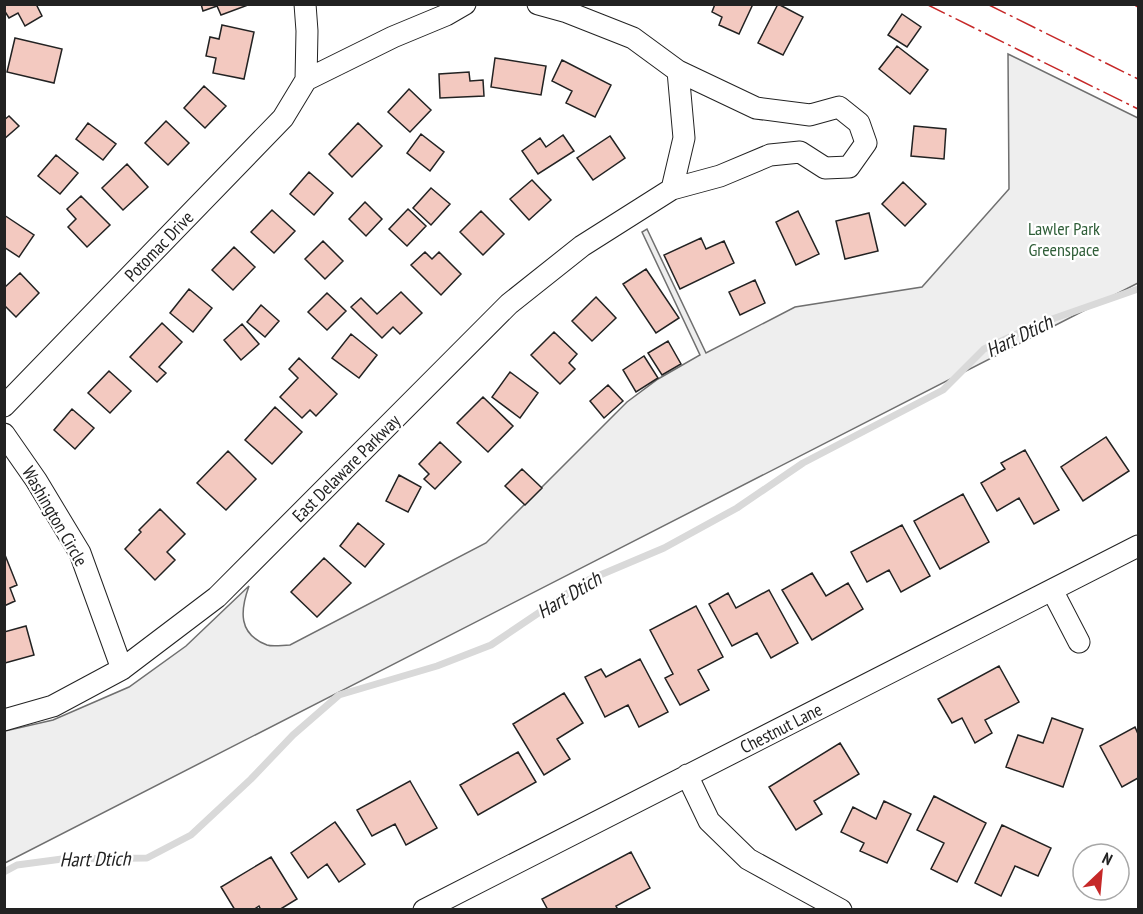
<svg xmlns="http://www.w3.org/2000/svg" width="1143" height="914" viewBox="0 0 1143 914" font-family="'PT Sans Narrow',sans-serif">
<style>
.green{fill:#eee;stroke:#6f6f6f;stroke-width:1.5}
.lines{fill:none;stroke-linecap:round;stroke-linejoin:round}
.stream{stroke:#d9d9d9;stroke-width:7}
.building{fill:#f3c9c0;stroke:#222;stroke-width:1.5}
.minor-casing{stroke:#222;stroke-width:23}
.minor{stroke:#fff;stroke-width:21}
.power{stroke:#c62828;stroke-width:1.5;stroke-dasharray:21 4.5 3 4.5;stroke-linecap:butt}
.labels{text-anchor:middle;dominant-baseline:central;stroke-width:4.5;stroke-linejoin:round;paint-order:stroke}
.park-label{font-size:18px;fill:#2f5e38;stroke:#fff}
.street-label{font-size:18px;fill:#222;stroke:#fff}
.water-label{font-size:20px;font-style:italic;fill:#222;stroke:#fff}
</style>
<rect width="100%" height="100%" fill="#fff"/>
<!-- green -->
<path class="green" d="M1008,54L1138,118V283L5,863V731L53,720L129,687L186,646L249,586C240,611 238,634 267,645C273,647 283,645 290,645L486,543L627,402L658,379L700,355L642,232L647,229L706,353L795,307L922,287L1009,189Z"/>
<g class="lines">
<!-- stream -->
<path class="stream" d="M4,872L17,865L62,859L147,858L191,835L251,779L293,735L339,695L437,666L491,645L586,581L664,548L737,508L803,463L943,390L984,349L1038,324L1138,289"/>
</g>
<!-- building -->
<path class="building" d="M4,4H36L42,16L25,26L18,13L9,18L4,10Z
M201,4H248V5L221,15L217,6L203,11Z
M715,4H753L739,34L719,25L722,17L712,12Z
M778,4L803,17L783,55L758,43Z
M902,14L921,27L907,47L888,35Z
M222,25L254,32L244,79L213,73L216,58L206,56L210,37L219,39Z
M15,38L62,49L54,83L7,72Z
M897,46L928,70L910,94L879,69Z
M495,58L546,66L541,95L491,87Z
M562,60L611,85L595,117L566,103L572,91L552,81Z
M469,72L470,81L483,80L484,96L440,98L439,74Z
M204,86L226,106L205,128L184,108Z
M409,89L431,110L410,132L388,112Z
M9,116L19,126L4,139V120Z
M166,121L189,143L168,165L145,143Z
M88,123L116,144L103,160L76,139Z
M358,123L382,146L352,177L329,154Z
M914,126L946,129L944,159L911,156Z
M421,134L444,152L430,171L407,153Z
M563,135L574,151L538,174L522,151L540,138L546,147Z
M610,136L625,158L593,180L577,158Z
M56,155L78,173L60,194L38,176Z
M127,164L148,187L123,210L102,188Z
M309,172L333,193L314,215L290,194Z
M532,180L551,200L529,220L510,199Z
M903,182L926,204L905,226L882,204Z
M431,188L450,204L431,225L413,208Z
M81,196L110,225L87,247L68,227L76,219L67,209Z
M365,202L382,219L366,236L349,219Z
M408,209L426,226L407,246L389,229Z
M272,210L295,231L274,253L251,232Z
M481,211L504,234L483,255L460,232Z
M798,211L819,254L796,265L776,222Z
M869,213L878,251L845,259L836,221Z
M4,215L34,235L19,257L4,247Z
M701,238L706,249L724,241L734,263L680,289L664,255Z
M323,241L343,261L325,279L305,259Z
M234,247L255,267L233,290L212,270Z
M425,252L432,259L439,252L461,274L441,295L411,265Z
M646,269L679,318L656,333L623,284Z
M20,273L39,293L16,317L4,305V288Z
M755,280L765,303L740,315L729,292Z
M189,289L212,308L193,332L170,313Z
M401,292L422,313L400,334L393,327L382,338L351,307L361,298L377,314Z
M327,293L346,311L327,330L308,312Z
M596,297L616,318L592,341L572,321Z
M261,305L279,321L265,337L247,322Z
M162,323L182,342L159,367L166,373L157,382L130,357Z
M242,324L259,344L241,360L224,340Z
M554,332L577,354L569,363L575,369L560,384L531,355Z
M351,334L377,355L359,378L332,358Z
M668,341L681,364L662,375L648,353Z
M644,356L658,378L636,392L623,370Z
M299,358L337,394L316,416L310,410L302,418L280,397L298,378L289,369Z
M109,371L131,391L110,413L88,393Z
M510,372L538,393L520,418L492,397Z
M608,385L623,401L604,418L590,401Z
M483,397L513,426L488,452L457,423Z
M275,407L302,432L272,464L245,440Z
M72,409L94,428L75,449L54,430Z
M1106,437L1129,471L1083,501L1061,467Z
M440,442L461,462L435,489L424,479L429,474L419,464Z
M1025,450L1059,510L1034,524L1019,498L997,511L981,483L1005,469L1001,463Z
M228,451L256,479L226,510L197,483Z
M522,469L542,488L525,505L505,486Z
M399,475L421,487L408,512L386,501Z
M963,494L989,542L940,569L914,521Z
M160,509L185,534L167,552L175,560L155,580L125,549L141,532L139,530Z
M358,523L384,544L365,567L340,546Z
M902,525L930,576L901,592L889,570L867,582L851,552Z
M5,555L17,585L10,588L15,601L4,606Z
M324,558L351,583L317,617L291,592Z
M812,573L826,596L848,583L863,609L812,640L782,590Z
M769,590L798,643L771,658L757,633L732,646L709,604L728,593L736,608Z
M696,606L723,657L698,670L709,690L680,705L665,678L673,674L650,630Z
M26,626L34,655L5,663L4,632Z
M640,659L668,712L639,727L628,705L605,717L585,677L601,669L606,677Z
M999,666L1019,702L985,720L992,733L975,743L962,718L952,723L938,699Z
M564,693L583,723L557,739L570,759L544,775L513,724Z
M1052,718L1083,729L1063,787L1006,767L1018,735L1043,743Z
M1135,727L1138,734V778L1122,787L1100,746Z
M840,743L859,774L814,801L822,814L796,830L769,787Z
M518,752L536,782L478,815L460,785Z
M410,781L437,828L406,845L395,824L372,836L357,810Z
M934,796L986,823L957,882L931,869L944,843L917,830Z
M884,801L911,814L887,863L860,851L864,843L841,832L853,807L876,819Z
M335,822L365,864L339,882L327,864L308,878L291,853Z
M1002,825L1051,848L1038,876L1015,866L1001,896L975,883Z
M631,852L650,888L616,906L618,910H548L542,899Z
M271,857L297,899L279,910H261L259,906L253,910H235L221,887Z"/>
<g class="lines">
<defs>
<path id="minor" d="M306,80L393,37L446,15L465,4
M672,189L684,138L678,71
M4,406L283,118L306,80L307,31L305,4
M4,434L36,480L80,553L122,669
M1052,590L1079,642
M4,720L53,706L122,669L217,597L509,304L582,246L672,189L720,176L770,155L800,152L825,168L849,167L866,143L859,123L839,107L810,115L756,108L678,71L633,38L567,12L538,4
M687,775L709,821L748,859L841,910
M424,910L1138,546"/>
</defs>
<!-- minor casing -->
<use href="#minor" class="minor-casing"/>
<!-- minor -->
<use href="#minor" class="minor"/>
<!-- power -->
<path class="power" d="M926,4L1138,109
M987,4L1138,79
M1133,4L1138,7"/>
</g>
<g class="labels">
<!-- park labels -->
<g class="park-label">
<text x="1064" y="228">Lawler Park<tspan x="1064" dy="21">Greenspace</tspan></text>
</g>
<!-- street labels -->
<g class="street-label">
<text transform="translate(159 246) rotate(-46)">Potomac Drive</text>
<text transform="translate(346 468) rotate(-45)">East Delaware Parkway</text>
<text transform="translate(55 516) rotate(60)">Washington Circle</text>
<text transform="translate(781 728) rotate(-27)">Chestnut Lane</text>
</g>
<!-- water labels -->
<g class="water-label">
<text transform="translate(1019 336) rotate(-26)">Hart Dtich</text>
<text transform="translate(569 595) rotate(-31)">Hart Dtich</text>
<text transform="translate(95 859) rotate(-1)">Hart Dtich</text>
</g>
</g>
<!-- border -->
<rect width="1143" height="914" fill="none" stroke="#222222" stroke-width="12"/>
<!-- north arrow -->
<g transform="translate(1101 872) rotate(26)"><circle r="28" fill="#ffffff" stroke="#a7a7a7" stroke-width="1.5"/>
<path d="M0-4.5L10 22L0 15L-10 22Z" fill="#c62828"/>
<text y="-9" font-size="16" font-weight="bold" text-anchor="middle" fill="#222222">N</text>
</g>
</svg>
